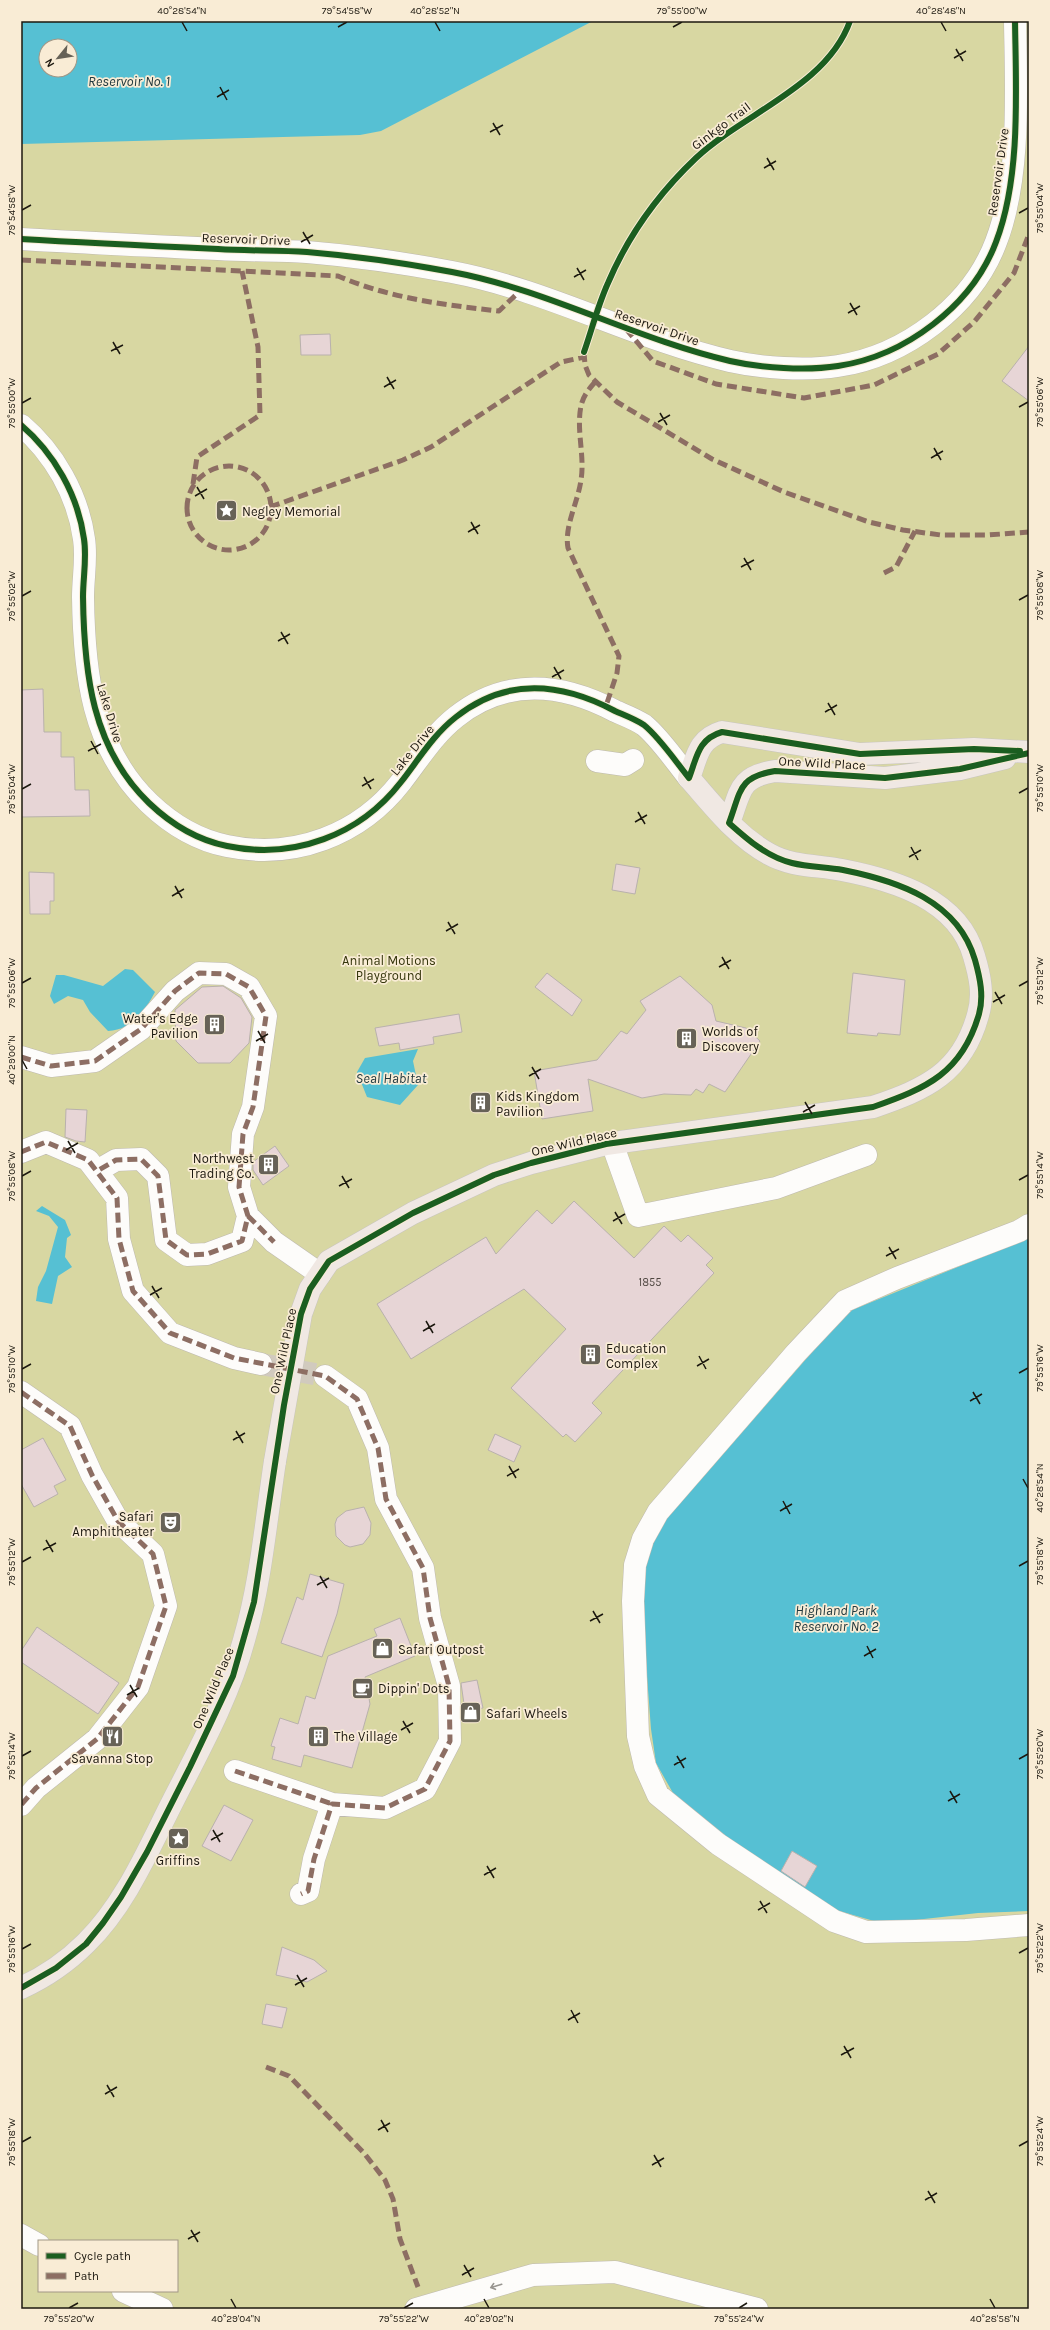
<svg xmlns="http://www.w3.org/2000/svg" width="1050" height="2330" viewBox="0 0 1050 2330" font-family="Karla,sans-serif">
<style>
.green{fill:#d8d7a2;fill-rule:evenodd}
.water{fill:#56c0d3;fill-rule:evenodd}
.building{fill:#e7d5d6;stroke:#b9b1ad}
.lines{fill:none;stroke-linecap:round;stroke-linejoin:round}
.minor-tunnel{stroke:#d1cabe;stroke-width:22;stroke-dasharray:22 11;stroke-linecap:butt}
.minor-casing{stroke:#beb9af;stroke-width:23}
.major-casing{stroke:#c8c5be;stroke-width:23}
.minor{stroke:#fdfcfa;stroke-width:22}
.major{stroke:#f0e8e3;stroke-width:22}
.major-bridge-casing{stroke:#c8c5be;stroke-width:23;stroke-linecap:butt}
.major-bridge{stroke:#f0e8e3;stroke-width:22}
.quiet{stroke:#8d6e63;stroke-width:5;stroke-dasharray:10 5;stroke-linecap:butt}
.cycleway-casing{stroke:#f9ecd5;stroke-width:8}
.cycleway{stroke:#1b5e20;stroke-width:6}
.oneway{stroke:#989590}
.ticks{fill:none;stroke:#1c180f;stroke-width:1.5}
.labels{text-anchor:middle;dominant-baseline:central;stroke-width:3.5;stroke-linejoin:round;paint-order:stroke}
.number-label{font-size:11px;fill:#4f4741}
.street-label{font-size:13px;fill:#1c180f;stroke:#f9ecd5}
.poi-label{font-size:13px;fill:#1c180f;stroke:#f9ecd5;text-anchor:start}
.park-label{font-size:13px;fill:#35360c;stroke:#f9ecd5}
.water-label{font-size:14px;font-style:italic;fill:#21383e;stroke:#f9ecd5}
.neatline{fill:none;stroke:#1c180f;stroke-width:1.5}
.ticks-label{font-size:10px;text-anchor:middle;fill:#1c180f}
</style>
<rect width="100%" height="100%" fill="#f1eadd"/>
<!-- green -->
<path class="green" d="M21,21H1029V2309H21ZM46,46H70V70H46ZM39,2241H177V2291H39Z"/>
<!-- water -->
<path class="water" d="M21,21H593L381,131L360,135L21,144ZM46,46H70V70H46Z
M125,969L133,970L155,992C145,1011 132,1030 108,1031L90,1012L83,1000L68,996L54,1004L50,996L56,975H64L103,986Z
M418,1049L413,1061L418,1085L400,1105L367,1097L357,1072L365,1058Z
M42,1206L65,1220L71,1235L67,1238L65,1257L72,1267L58,1276L52,1304L36,1301L38,1287L46,1271L58,1227L49,1216L36,1211Z
M1029,1238V1911L978,1913L897,1922L874,1921L839,1911L731,1843L673,1793L656,1763L651,1729L641,1597L646,1558L656,1531L834,1327L852,1310Z"/>
<!-- building -->
<path class="building" d="M330,334L331,355H301L300,335Z
M1029,346V401L1002,381Z
M43,689L44,732H61V757H74L75,790H89L90,816L21,817V690Z
M616,864L640,868L635,894L612,890Z
M29,872L54,873V901H50V914H30Z
M547,973L582,1000L572,1016L535,987Z
M853,973L905,980L900,1035L878,1033L877,1036L847,1033Z
M680,976L712,1005L716,1021L746,1028L760,1041L725,1092L709,1084L703,1093L696,1089L691,1095L664,1094L642,1098L588,1079L593,1111L542,1119L534,1071L597,1060L621,1031L627,1034L646,1010L640,1001Z
M223,986L241,998L252,1017L249,1043L230,1063H198L176,1041L175,1010L202,987Z
M459,1014L462,1032L433,1037L434,1044L400,1050L399,1043L379,1046L375,1028Z
M66,1109L87,1110L85,1142L76,1141L65,1137Z
M275,1146L289,1166L263,1185L253,1170V1162Z
M574,1201L634,1258L664,1226L681,1242L688,1235L713,1258L706,1265L714,1273L592,1403L602,1413L575,1442L566,1434L563,1437L511,1388L566,1329L524,1289L411,1359L377,1304L486,1237L496,1254L537,1210L552,1224Z
M495,1434L521,1446L514,1462L488,1450Z
M43,1438L66,1480L54,1486L58,1494L34,1507L21,1484V1450Z
M364,1507L371,1523L370,1535L363,1544L350,1547L345,1545L336,1536L335,1524L337,1518L346,1511Z
M310,1574L344,1584L337,1614L322,1657L281,1643L297,1597L303,1600Z
M400,1618L415,1656L365,1677L370,1704L352,1768L304,1755L301,1767L272,1759L275,1747L271,1746L280,1718L298,1724L306,1696L315,1699L328,1656L377,1636L374,1629Z
M37,1627L119,1683L98,1714L21,1662V1651Z
M477,1680L483,1708L465,1711L461,1683Z
M224,1805L253,1820L231,1861L202,1846Z
M792,1851L817,1866L805,1887L781,1871Z
M282,1947L314,1960L327,1971L307,1982L276,1975Z
M266,2004L287,2008L282,2028L262,2024Z"/>
<g class="lines">
<!-- minor-tunnel -->
<path class="minor-tunnel" d="M261,1364L325,1376"/>
<defs>
<path id="minor" d="M21,239C87,243 152,246 218,249C248,251 277,250 307,252C355,256 404,263 452,272C548,290 635,339 730,361C761,368 806,371 838,366C905,356 972,306 996,242C1021,177 1016,90 1015,21
M21,425C54,453 78,495 84,539C87,558 83,578 83,597C84,673 92,748 149,803C171,824 197,840 227,846C294,860 360,835 401,782C419,759 433,735 456,717C506,677 562,683 615,711C624,715 635,719 644,725C660,738 676,762 689,778
M597,761L625,765L633,760
M21,1057L51,1066L95,1061L141,1029L175,991L199,973L226,974L249,987L266,1016L253,1107L243,1134L239,1187L248,1216L242,1241L207,1254L187,1255L166,1240L158,1176L141,1159L116,1160L97,1171
M612,1143L638,1216L776,1188L866,1155
M21,1152L46,1142L88,1160L117,1198L119,1239L133,1291L170,1333L234,1358L261,1364
M248,1216L274,1242L320,1274
M1029,1225L1019,1231L897,1278L845,1301L796,1353L658,1512L643,1539L635,1565L633,1601L638,1736L645,1766L658,1795L718,1844L834,1921L866,1932L966,1930L1029,1925
M21,1392L70,1426L92,1475L118,1521L153,1554L166,1606L138,1687L97,1739L36,1788L21,1805
M235,1771L332,1804
M301,1894L308,1891L314,1859L332,1804L385,1808L425,1789L450,1741L449,1686L430,1618L423,1568L386,1499L378,1448L357,1399L325,1376
M21,2235L39,2245
M123,2291L162,2309
M416,2309L533,2275L615,2272L757,2309"/>
<path id="major" d="M729,823C741,791 738,777 775,771L885,778L960,769L1005,758
M301,1314L310,1289L329,1261L413,1213L494,1175L531,1163L606,1144L873,1107C926,1089 962,1073 978,1015C984,995 980,976 974,956C958,899 894,880 842,870C818,865 792,867 769,854C736,836 713,805 689,778C697,757 698,739 722,732L860,754L974,749L1029,752
M21,1988C45,1977 67,1962 86,1943C125,1905 148,1850 173,1801C199,1750 229,1696 244,1640C261,1582 266,1520 275,1461"/>
</defs>
<!-- minor casing -->
<use href="#minor" class="minor-casing"/>
<!-- major casing -->
<use href="#major" class="major-casing"/>
<!-- minor -->
<use href="#minor" class="minor"/>
<!-- major -->
<use href="#major" class="major"/>
<defs>
<path id="major-bridge" d="M275,1461L301,1314"/>
</defs>
<!-- major-bridge casing -->
<use href="#major-bridge" class="major-bridge-casing"/>
<!-- major-bridge -->
<use href="#major-bridge" class="major-bridge"/>
<!-- quiet -->
<path class="quiet" d="M21,260L338,276C389,298 444,305 499,311L522,289
M626,329L653,361L716,384L804,398L874,385L938,354L974,322L1014,273L1029,234
M584,352L585,365L589,375L617,402L712,459L784,492L869,522L903,530L941,535H988L1029,532
M595,382C589,389 583,396 581,406C576,430 585,456 581,480C578,502 564,527 568,548L619,656L617,673L606,706
M187 508a42 42 0 1 1 84 0a42 42 0 1 1-84 0Z
M193,484L197,457L260,415L258,347L242,271
M270,507L403,460L431,447L561,362L585,357
M884,573L896,567L915,531
M21,1057L51,1066L95,1061L141,1029L175,991L199,973L226,974L249,987L266,1016L253,1107L243,1134L239,1187L248,1216L242,1241L207,1254L187,1255L166,1240L158,1176L141,1159L116,1160L97,1171
M21,1152L46,1142L88,1160L117,1198L119,1239L133,1291L170,1333L234,1358L325,1376L357,1399L378,1448L386,1499L423,1568L430,1618L449,1686L450,1741L425,1789L385,1808L332,1804L314,1859L308,1891L301,1894
M248,1216L274,1242
M21,1392L70,1426L92,1475L118,1521L153,1554L166,1606L138,1687L97,1739L36,1788L21,1805
M235,1771L332,1804
M266,2067L289,2076L364,2153L385,2180L393,2199L400,2239L418,2287"/>
<defs>
<path id="cycleway" d="M21,239C87,243 152,246 218,249C248,251 277,250 307,252C355,256 404,263 452,272C548,290 635,339 730,361C761,368 806,371 838,366C905,356 972,306 996,242C1021,177 1016,90 1015,21
M584,352C592,329 598,305 608,283C628,236 659,193 696,158C744,113 827,86 850,21
M21,425C54,453 78,495 84,539C87,558 83,578 83,597C84,673 92,748 149,803C171,824 197,840 227,846C294,860 360,835 401,782C419,759 433,735 456,717C506,677 562,683 615,711C624,715 635,719 644,725C660,738 676,762 689,778C697,757 698,739 722,732L860,754L974,749L1020,751
M21,1988L56,1968L86,1944L103,1923L121,1897L147,1852L190,1767L233,1676L254,1602L284,1405L301,1314L310,1289L329,1261L413,1213L494,1175L531,1163L606,1144L873,1107C927,1088 962,1073 979,1014C984,996 980,978 975,960C958,901 898,881 843,870C826,867 808,867 792,863C767,857 747,839 729,823C741,791 738,777 775,771L885,778L960,769L1029,753"/>
</defs>
<!-- cycleway casing -->
<use href="#cycleway" class="cycleway-casing"/>
<!-- cycleway -->
<use href="#cycleway" class="cycleway"/>
</g>
<!-- one-way arrows -->
<defs><path id="oneway-shaft" d="M-6 0H5M1.5-3L5.5 0L1.5 3" fill="none" stroke-width="1.6" stroke-linecap="round" stroke-linejoin="round"/></defs>
<use class="oneway" href="#oneway-shaft" transform="translate(496 2286) rotate(163)"/>
<!-- ticks -->
<path class="ticks" d="M182,22L187,31M435,22L440,31M941,22L946,31M338,27L347,22M673,27L682,22M956,49L963,61M954,58L966,51M220,87L227,100M217,97L229,90M493,123L500,135M490,132L503,125M767,158L774,170M764,168L776,161M22,210L31,205M1019,213L1028,208M303,232L310,244M301,242L313,235M577,268L584,280M574,277L586,270M850,303L857,315M848,313L860,306M113,342L120,354M111,351L123,345M387,377L394,389M384,387L396,380M22,403L31,398M1019,407L1028,402M660,413L667,425M658,422L670,415M934,448L941,460M931,458L943,451M197,487L204,499M195,496L207,489M471,522L478,534M468,532L480,525M744,558L751,570M741,567L754,560M22,596L31,591M1019,600L1028,595M281,632L288,644M278,641L290,634M554,667L561,679M552,677L564,670M828,703L835,715M825,712L837,705M91,741L98,754M88,751L101,744M364,777L371,789M362,786L374,779M22,789L31,784M1019,793L1028,788M638,812L645,824M635,822L647,815M911,847L918,860M909,857L921,850M175,886L182,898M172,896L184,889M448,922L455,934M446,931L458,924M722,957L729,969M719,967L731,960M22,983L31,978M1019,986L1028,981M995,992L1002,1004M993,1002L1005,995M258,1031L265,1043M256,1041L268,1034M22,1060L27,1069M532,1067L539,1079M529,1076L541,1069M805,1102L812,1114M803,1112L815,1105M68,1141L75,1153M66,1150L78,1143M22,1176L31,1171M342,1176L349,1188M1019,1180L1028,1175M339,1186L352,1179M615,1212L622,1224M613,1221L625,1214M889,1247L896,1259M886,1256L899,1249M152,1286L159,1298M150,1295L162,1288M426,1321L433,1333M423,1331L435,1324M699,1356L706,1369M697,1366L709,1359M22,1369L31,1364M1019,1373L1028,1368M973,1392L980,1404M970,1401L982,1394M236,1431L243,1443M233,1440L245,1433M509,1466L516,1478M507,1476L519,1469M1023,1479L1028,1488M783,1501L790,1514M780,1511L792,1504M46,1540L53,1552M43,1550L56,1543M22,1562L31,1557M1019,1566L1028,1561M320,1576L327,1588M317,1585L329,1578M593,1611L600,1623M590,1621L603,1614M867,1646L873,1658M864,1656L876,1649M130,1685L137,1697M127,1695L139,1688M403,1721L410,1733M401,1730L413,1723M22,1756L31,1751M677,1756L684,1768M1019,1759L1028,1754M674,1765L686,1758M950,1791L957,1803M948,1801L960,1794M213,1830L220,1842M211,1840L223,1833M487,1866L494,1878M484,1875L496,1868M760,1901L767,1913M758,1910L770,1903M22,1949L31,1944M1019,1953L1028,1948M297,1975L304,1987M295,1985L307,1978M571,2010L578,2023M568,2020L580,2013M844,2046L851,2058M841,2055L854,2048M107,2085L114,2097M105,2094L117,2087M381,2120L388,2132M378,2130L390,2123M22,2142L31,2137M1019,2146L1028,2141M654,2155L661,2167M652,2165L664,2158M928,2191L935,2203M925,2200L937,2193M191,2230L198,2242M188,2239L200,2232M464,2265L471,2277M462,2275L474,2268M231,2299L236,2308M484,2299L489,2308M990,2299L995,2308M69,2308L78,2303M404,2308L413,2303M739,2308L747,2303"/>
<!-- icons -->
<defs>
<symbol id="sight-square" viewBox="-11 -11 22 22"><rect x="-9" y="-9" width="18" height="18" rx="4" fill="#676257" stroke="#f9ecd5"/><path d="M0-6L1.8-2.2L6-1.7L2.9 1.2L3.7 5.4L0 3.3L-3.7 5.4L-2.9 1.2L-6-1.7L-1.8-2.2Z" fill="#fff"/></symbol>
<symbol id="building-square" viewBox="-11 -11 22 22"><rect x="-9" y="-9" width="18" height="18" rx="4" fill="#676257" stroke="#f9ecd5"/><path d="M-4-6H4V6H1V3H-1V6H-4ZM-2.5-4.3h1.7v1.8h-1.7ZM.8-4.3h1.7v1.8H.8ZM-2.5-1h1.7V.8h-1.7ZM.8-1h1.7V.8H.8Z" fill="#fff"/></symbol>
<symbol id="theatre-square" viewBox="-11 -11 22 22"><rect x="-9" y="-9" width="18" height="18" rx="4" fill="#676257" stroke="#f9ecd5"/><path d="M-5-5.5Q0-4 5-5.5V0Q5 5 0 6Q-5 5-5 0ZM-3.3-2.5H-1v1.5H-3.3ZM1-2.5H3.3v1.5H1ZM-2.8 1Q0 5.5 2.8 1Z" fill="#fff"/></symbol>
<symbol id="shop-square" viewBox="-11 -11 22 22"><rect x="-9" y="-9" width="18" height="18" rx="4" fill="#676257" stroke="#f9ecd5"/><path d="M-5-2.5h2.3a2.7 3.5 0 0 1 5.4 0H5L5.5 6h-11ZM-1.5-2.5h3a1.5 2.3 0 0 0-3 0Z" fill="#fff"/></symbol>
<symbol id="cafe-square" viewBox="-11 -11 22 22"><rect x="-9" y="-9" width="18" height="18" rx="4" fill="#676257" stroke="#f9ecd5"/><path d="M-5.5-4.5H6V0H3Q3 3.5 0 3.5H-2.5Q-5.5 3.5-5.5 0ZM3-3.2v2h1.7v-2ZM-6 4.5H4V6H-6Z" fill="#fff"/></symbol>
<symbol id="restaurant-square" viewBox="-11 -11 22 22"><rect x="-9" y="-9" width="18" height="18" rx="4" fill="#676257" stroke="#f9ecd5"/><path d="M-5-6h1v4h1v-4h1v4h1v-4h1v5L-1.5 .5V6h-2V.5L-5-1ZM5-6V6H3V1.5H1.5Q1.5-4 5-6Z" fill="#fff"/></symbol>
</defs>
<g fill-rule="evenodd">
<use href="#sight-square" x="214" y="498" width="25" height="25"/>
<use href="#building-square" x="202" y="1012" width="25" height="25"/>
<use href="#building-square" x="674" y="1026" width="25" height="25"/>
<use href="#building-square" x="468" y="1090" width="25" height="25"/>
<use href="#building-square" x="256" y="1152" width="25" height="25"/>
<use href="#building-square" x="578" y="1342" width="25" height="25"/>
<use href="#theatre-square" x="158" y="1510" width="25" height="25"/>
<use href="#shop-square" x="370" y="1636" width="25" height="25"/>
<use href="#cafe-square" x="350" y="1676" width="25" height="25"/>
<use href="#shop-square" x="458" y="1700" width="25" height="25"/>
<use href="#restaurant-square" x="100" y="1724" width="25" height="25"/>
<use href="#building-square" x="306" y="1724" width="25" height="25"/>
<use href="#sight-square" x="166" y="1826" width="25" height="25"/>
</g>
<g class="labels">
<!-- number labels -->
<g class="number-label">
<text x="650" y="1282">1855</text>
</g>
<!-- street labels -->
<g class="street-label">
<text transform="translate(721 126) rotate(-37)">Ginkgo Trail</text>
<text transform="translate(998 172) rotate(-82)">Reservoir Drive</text>
<text transform="translate(246 239) rotate(2)">Reservoir Drive</text>
<text transform="translate(657 327) rotate(19)">Reservoir Drive</text>
<text transform="translate(110 713) rotate(73)">Lake Drive</text>
<text transform="translate(412 750) rotate(-51)">Lake Drive</text>
<text transform="translate(822 763) rotate(3)">One Wild Place</text>
<text transform="translate(574 1142) rotate(-13)">One Wild Place</text>
<text transform="translate(283 1351) rotate(-78)">One Wild Place</text>
<text transform="translate(213 1688) rotate(-67)">One Wild Place</text>
</g>
<!-- poi labels -->
<g class="poi-label">
<text x="242" y="511">Negley Memorial</text>
<text x="198" y="1018" text-anchor="end">Water's Edge<tspan x="198" dy="15">Pavilion</tspan></text>
<text x="702" y="1031">Worlds of<tspan x="702" dy="15">Discovery</tspan></text>
<text x="496" y="1096">Kids Kingdom<tspan x="496" dy="15">Pavilion</tspan></text>
<text x="254" y="1158" text-anchor="end">Northwest<tspan x="254" dy="15">Trading Co.</tspan></text>
<text x="606" y="1348">Education<tspan x="606" dy="15">Complex</tspan></text>
<text x="154" y="1516" text-anchor="end">Safari<tspan x="154" dy="15">Amphitheater</tspan></text>
<text x="398" y="1649">Safari Outpost</text>
<text x="378" y="1688">Dippin' Dots</text>
<text x="486" y="1713">Safari Wheels</text>
<text x="334" y="1736">The Village</text>
<text x="112" y="1758" text-anchor="middle">Savanna Stop</text>
<text x="178" y="1860" text-anchor="middle">Griffins</text>
</g>
<!-- park labels -->
<g class="park-label">
<text x="389" y="960">Animal Motions<tspan x="389" dy="15">Playground</tspan></text>
</g>
<!-- water labels -->
<g class="water-label">
<text x="129" y="81">Reservoir No. 1</text>
<text x="391" y="1078">Seal Habitat</text>
<text x="836" y="1610">Highland Park<tspan x="836" dy="16">Reservoir No. 2</tspan></text>
</g>
</g>
<!-- border -->
<rect width="1050" height="2330" fill="none" stroke="#f9ecd5" stroke-width="44"/>
<!-- legend -->
<rect x="38" y="2240" width="140" height="52" fill="#f9ecd5" stroke="#a19786"/>
<rect x="46" y="2253" width="20" height="6" fill="#1b5e20" stroke="#a19786"/>
<text x="74" y="2260" font-size="12" fill="#1c180f">Cycle path</text>
<rect x="46" y="2273" width="20" height="6" fill="#8d6e63" stroke="#a19786"/>
<text x="74" y="2280" font-size="12" fill="#1c180f">Path</text>
<!-- north arrow -->
<g transform="translate(58 58) rotate(240)"><circle r="19" fill="#f9ecd5" stroke="#a19786"/>
<path d="M0-3L7 15L0 10L-7 15Z" fill="#676257"/>
<text y="-6" font-size="11" font-weight="bold" text-anchor="middle" fill="#1c180f">N</text>
</g>
<rect x="22" y="22" width="1006" height="2286" class="neatline"/>
<g class="ticks-label">
<text x="182" y="14">40°28'54"N</text>
<text x="347" y="14">79°54'58"W</text>
<text x="435" y="14">40°28'52"N</text>
<text x="682" y="14">79°55'00"W</text>
<text x="941" y="14">40°28'48"N</text>
<text transform="translate(1039 208) rotate(-90)" y="4">79°55'04"W</text>
<text transform="translate(11 210) rotate(-90)" y="4">79°54'58"W</text>
<text transform="translate(1039 402) rotate(-90)" y="4">79°55'06"W</text>
<text transform="translate(11 403) rotate(-90)" y="4">79°55'00"W</text>
<text transform="translate(1039 595) rotate(-90)" y="4">79°55'08"W</text>
<text transform="translate(11 596) rotate(-90)" y="4">79°55'02"W</text>
<text transform="translate(1039 788) rotate(-90)" y="4">79°55'10"W</text>
<text transform="translate(11 789) rotate(-90)" y="4">79°55'04"W</text>
<text transform="translate(1039 981) rotate(-90)" y="4">79°55'12"W</text>
<text transform="translate(11 983) rotate(-90)" y="4">79°55'06"W</text>
<text transform="translate(11 1060) rotate(-90)" y="4">40°29'00"N</text>
<text transform="translate(1039 1175) rotate(-90)" y="4">79°55'14"W</text>
<text transform="translate(11 1176) rotate(-90)" y="4">79°55'08"W</text>
<text transform="translate(1039 1368) rotate(-90)" y="4">79°55'16"W</text>
<text transform="translate(11 1369) rotate(-90)" y="4">79°55'10"W</text>
<text transform="translate(1039 1488) rotate(-90)" y="4">40°28'54"N</text>
<text transform="translate(1039 1561) rotate(-90)" y="4">79°55'18"W</text>
<text transform="translate(11 1562) rotate(-90)" y="4">79°55'12"W</text>
<text transform="translate(1039 1754) rotate(-90)" y="4">79°55'20"W</text>
<text transform="translate(11 1756) rotate(-90)" y="4">79°55'14"W</text>
<text transform="translate(1039 1948) rotate(-90)" y="4">79°55'22"W</text>
<text transform="translate(11 1949) rotate(-90)" y="4">79°55'16"W</text>
<text transform="translate(1039 2141) rotate(-90)" y="4">79°55'24"W</text>
<text transform="translate(11 2142) rotate(-90)" y="4">79°55'18"W</text>
<text x="69" y="2322">79°55'20"W</text>
<text x="236" y="2322">40°29'04"N</text>
<text x="404" y="2322">79°55'22"W</text>
<text x="489" y="2322">40°29'02"N</text>
<text x="739" y="2322">79°55'24"W</text>
<text x="995" y="2322">40°28'58"N</text>
</g>
</svg>
